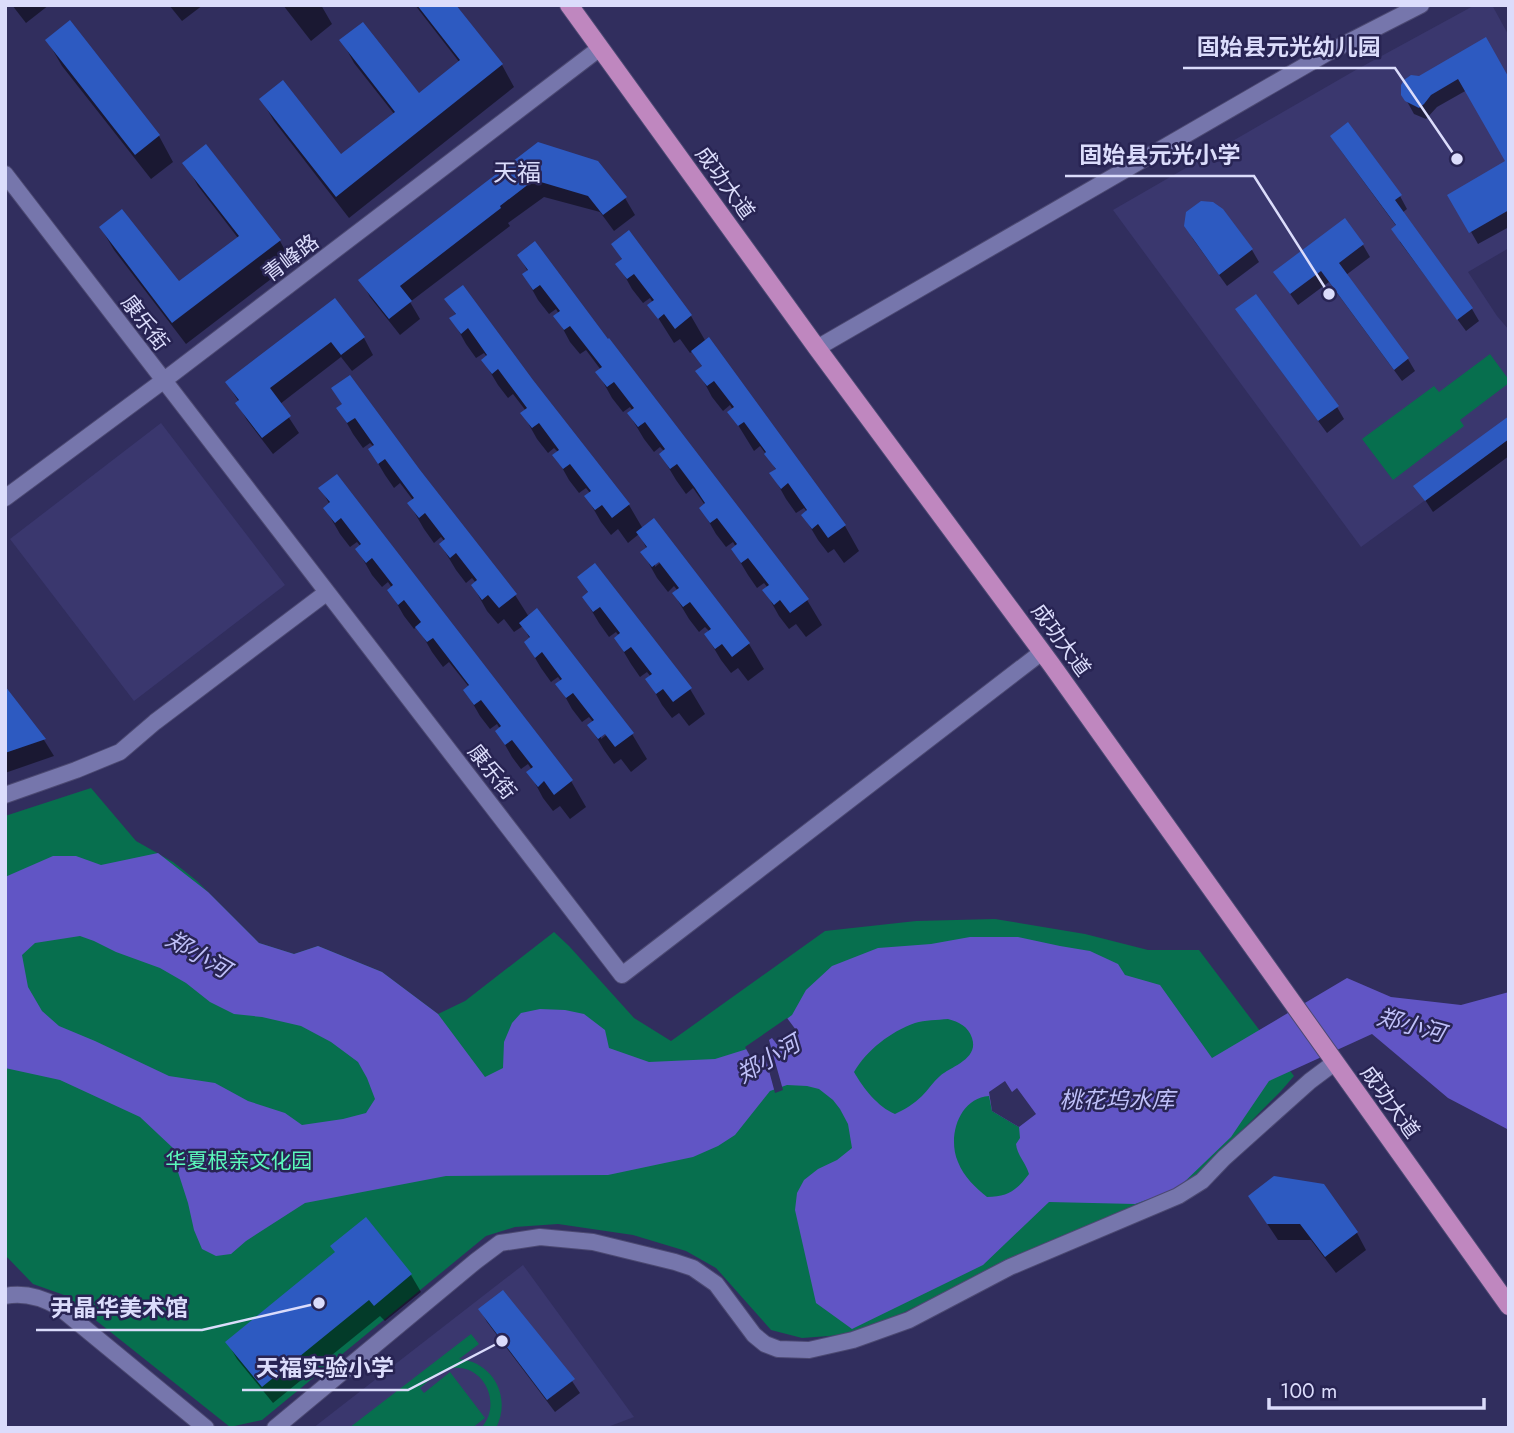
<svg xmlns="http://www.w3.org/2000/svg" width="1514" height="1433" viewBox="0 0 1514 1433" font-family="Jost,'Noto Sans SC',sans-serif">
<style>
.built{fill:#3a376e}
.green{fill:#076f4e}
.water{fill:#6155c5;fill-rule:evenodd}
.pier{fill:#312e5e}
.shadow{fill:#0007;fill-rule:evenodd}
.building{fill:#2d5ac1}
.lines{fill:none;stroke-linecap:round;stroke-linejoin:round}
.minor-casing{stroke:#4c4972;stroke-width:18}
.primary-casing{stroke:#4c4972;stroke-width:20}
.minor{stroke:#7676ac;stroke-width:16}
.primary{stroke:#bf87bf;stroke-width:18}
.labels{text-anchor:middle;dominant-baseline:central;stroke-width:5;stroke-linejoin:round;paint-order:stroke}
.street-label{font-size:21px;fill:#dbdcfb;stroke:#282453}
.park-label{font-size:21px;fill:#5bf9bb;stroke:#282453}
.water-label{font-size:23px;font-style:italic;fill:#bfc0f9;stroke:#282453}
.quarter-label{font-size:24px;fill:#dbdcfb;stroke:#282453}
.leader{fill:none;stroke:#dbdcfb;stroke-width:2.5}
.callout-dot{fill:#dbdcfb;stroke:#282453;stroke-width:2.5}
.callout-label{font-size:23px;text-anchor:middle;font-weight:bold;fill:#dbdcfb;stroke:#282453;stroke-width:5;stroke-linejoin:round;paint-order:stroke}
</style>
<rect width="100%" height="100%" fill="#312e5e"/>
<!-- built -->
<path class="built" d="M1475,5H1492L1509,36V248L1468,272L1497,316L1509,330V439L1361,547L1113,210L1354,71Z
M161,423L285,585L134,701L10,539Z
M523,1265L634,1417L605,1428H313Z"/>
<!-- green -->
<path class="green" d="M1490,354L1509,380V383L1460,420L1464,426L1393,480L1362,439L1434,386L1439,392Z
M91,788L136,841L173,862L197,881L259,943L294,954L318,946L382,972L438,1014L465,1001L554,932L569,946L634,1018L671,1041L825,931L916,921L995,919L1085,934L1148,950H1199L1294,1076L1281,1091L1183,1190L1012,1260L888,1320L842,1335L802,1338L771,1330L716,1268L686,1251L633,1235L558,1224L515,1227L486,1236L262,1420L230,1427L64,1295L33,1284L5,1255V816Z
M471,1334L479,1344L459,1359C493,1362 512,1397 496,1428H481C502,1406 486,1365 453,1368C440,1369 430,1380 420,1388L424,1393L450,1372L485,1418L472,1428H349Z"/>
<!-- water -->
<path class="water" d="M158,853L208,892L259,943L294,954L318,946L382,972L438,1014L485,1077L503,1068L504,1042L512,1023L521,1013L540,1009L565,1010L584,1014L605,1030L609,1048L649,1062L715,1059L747,1049L792,1015L806,990L832,966L878,948L931,944L970,937H1018L1060,946L1090,951L1118,964L1125,975L1160,985L1212,1058L1347,978L1391,997L1461,1005L1509,992V1130L1448,1098L1372,1034L1269,1081L1231,1137L1177,1189L1135,1204L1049,1202L983,1265L852,1329L816,1303L795,1210L797,1193L804,1180L818,1169L837,1160L852,1148L848,1124L840,1109L833,1100L819,1089L807,1086L787,1085L770,1091L735,1135L718,1146L693,1157L608,1175L446,1176L305,1203L246,1241L231,1254L216,1256L202,1249L194,1230L188,1203L178,1172L174,1149L140,1117L60,1080L5,1068V877L53,856H76L101,865ZM80,936L94,941L116,952L160,968L186,983L210,1002L234,1014L262,1017L301,1026L331,1042L358,1062L367,1078L375,1099L366,1113L343,1119L302,1125L285,1113L248,1101L215,1083L169,1076L95,1041L59,1026L42,1011L28,987L22,955L35,943ZM948,1019C959,1022 968,1026 972,1038C979,1059 952,1066 940,1076C933,1082 928,1090 922,1096C915,1103 904,1110 895,1114C878,1107 863,1088 854,1072C867,1050 890,1032 915,1023C925,1020 937,1020 948,1019ZM989,1096L992,1111L1019,1127L1020,1138L1016,1144C1017,1155 1026,1163 1029,1174C1016,1191 1008,1197 987,1197C975,1187 964,1177 958,1162C947,1137 959,1098 989,1096Z"/>
<!-- pier -->
<path class="pier" d="M787,1018L799,1034L779,1047L772,1038L769,1040L783,1090L775,1093L765,1056L754,1063L745,1047Z
M1005,1081L1012,1092L1017,1088L1036,1114L1019,1127L992,1111L989,1092Z"/>
<!-- shadow -->
<path class="shadow" d="M12,5H49L26,23Z
M169,5H203L182,21Z
M283,5H321L332,24L311,41Z
M415,5H454L502,65L514,87L349,218L274,121L261,99L341,157L395,115L354,63L342,41L419,96L460,63Z
M70,23L159,136L173,162L151,179L62,66L47,40Z
M1412,77L1509,81V227L1478,244L1450,195L1508,162L1467,90L1437,107L1426,119L1414,114L1403,94Z
M1348,125L1400,196L1407,209L1402,213L1472,309L1479,321L1466,331L1400,242L1397,227L1339,148L1332,136Z
M538,144L625,198L635,215L614,231L600,212L544,197L508,223L510,226L410,302L420,319L400,335L370,297L361,280Z
M185,163L280,241L292,263L186,344L114,250L101,228L178,283L238,238L198,186Z
M1222,210L1252,250L1259,262L1227,286L1193,239L1186,226Z
M629,232L691,316L706,342L709,340L845,526L859,551L844,563L834,549L828,553L818,540L803,515L807,512L804,508L796,513L786,499L772,474L776,470L771,461L760,446L754,451L730,412L733,410L730,405L723,411L712,397L698,371L703,368L693,351L690,353L680,339L674,343L650,305L653,303L650,298L643,303L632,289L618,264L623,261L613,244Z
M1363,245L1370,257L1346,275L1408,359L1415,371L1402,381L1329,282L1298,305L1283,284Z
M519,255L807,600L822,625L806,637L796,624L789,629L779,616L765,591L768,588L764,583L757,588L748,575L733,550L736,547L733,542L726,547L716,534L701,508L705,505L693,488L686,494L676,480L661,455L665,452L660,447L654,452L644,439L629,414L633,411L630,407L623,412L612,398L598,373L601,370L586,350L580,354L570,342L556,316L559,314L556,309L549,314L538,300L524,275L528,272Z
M447,299L532,381L629,505L643,529L749,644L764,669L748,681L738,668L731,673L721,660L706,635L710,632L705,627L699,632L689,619L674,594L678,591L674,586L668,592L657,578L643,553L647,549L639,534L628,543L618,529L611,535L601,522L586,496L590,493L586,488L579,493L569,480L555,455L558,452L554,448L548,453L537,439L523,414L526,411L513,394L508,398L498,385L483,360L487,357L484,353L476,358L466,344L452,319L456,315ZM666,558L655,567V563Z
M335,300L364,338L373,355L352,371L341,357L280,404L299,433L273,454L247,420L237,403L239,402L227,383Z
M1244,321L1337,407L1344,419L1327,433Z
M343,405L419,471L515,595L529,617L632,734L647,759L631,772L621,759L614,764L604,750L589,725L593,722L589,717L582,722L572,709L558,684L561,681L558,677L551,682L541,668L526,643L530,639L523,626L514,632L504,619L498,624L487,611L473,586L476,583L472,578L466,583L456,570L441,545L445,542L441,537L434,543L424,529L409,503L413,500L400,483L394,488L385,475L370,450L374,447L370,443L363,448L353,434L339,409ZM613,730L601,739V735Z
M1509,418V456L1433,512L1416,486Z
M321,489L571,781L586,807L570,819L560,806L553,811L543,798L529,772L532,770L528,764L521,769L512,757L497,731L500,729L497,724L490,729L480,716L465,690L469,687L449,662L443,667L432,652L417,626L414,629L404,616L389,590L392,588L388,582L382,587L372,575L357,549L361,547L357,542L350,547L340,534L325,508L330,505Z
M579,578L690,689L705,714L689,726L679,713L672,718L662,705L648,680L651,677L647,672L640,677L631,664L616,639L619,636L616,632L609,637L599,623L584,598L589,594Z
M5,689L44,740L54,756L5,773Z
M1323,1186L1357,1233L1366,1250L1336,1273L1311,1240H1278L1260,1213Z
M366,1220L411,1275L421,1292L385,1321L380,1316L273,1403L237,1359L227,1342L337,1253Z
M480,1310L562,1366L580,1393L555,1412L487,1322Z"/>
<!-- building -->
<path class="building" d="M417,5H456L503,64L336,197L259,99L283,80L341,154L395,112L339,40L363,22L419,93L460,60Z
M70,20L160,135L135,155L45,40Z
M1486,37L1509,78V210L1469,233L1447,195L1505,161L1458,79L1431,95L1424,104L1419,108L1405,101L1401,95V85L1404,80L1411,75L1419,76Z
M1348,122L1402,195L1395,200L1473,308L1457,320L1391,229L1396,225L1330,136Z
M538,142L598,161L627,197L603,215L588,196L534,180L500,206L501,208L400,286L412,301L389,319L358,280Z
M206,144L281,240L172,323L99,227L122,209L179,281L239,236L182,163Z
M1201,201L1213,202L1223,209L1253,249L1219,275L1184,226L1186,212Z
M1345,218L1364,244L1339,263L1409,358L1394,370L1321,271L1290,294L1273,272Z
M629,230L692,315L675,329L664,314L658,319L647,305L654,300L634,274L627,279L615,264L622,259L611,244Z
M535,241L608,339L609,338L809,599L790,613L780,600L774,605L762,590L769,585L748,558L741,563L731,549L737,544L717,518L710,523L699,508L705,503L695,488L677,464L670,469L659,454L665,449L645,422L638,427L627,413L634,408L614,382L607,387L595,372L602,367L570,326L564,330L553,316L560,311L540,285L533,290L522,274L528,270L517,255Z
M463,285L533,380L630,504L612,518L602,505L595,510L584,496L591,491L570,464L563,469L552,455L559,450L539,423L532,428L520,413L527,408L498,369L492,374L481,360L487,355L468,328L461,334L449,318L456,314L444,299Z
M1256,294L1339,406L1318,421L1235,309Z
M335,298L365,337L341,355L331,342L270,388L291,416L262,438L235,403L239,400L225,382Z
M709,337L846,525L828,538L818,524L812,529L801,515L807,510L788,483L781,489L769,473L776,469L764,454L766,452L744,422L738,426L727,412L734,407L714,381L707,386L695,371L702,366L691,351Z
M350,375L420,470L517,594L499,608L488,595L482,600L471,585L477,580L456,553L450,558L439,544L445,539L425,513L419,518L407,503L414,498L385,459L378,464L368,449L374,445L355,418L347,423L336,408L342,404L331,388Z
M1509,416V439L1425,501L1413,486Z
M337,474L573,780L554,795L544,781L538,787L526,772L533,767L512,740L505,745L495,731L501,726L481,700L474,705L463,690L469,685L433,638L427,642L415,627L421,622L404,600L398,605L387,590L393,585L372,558L366,563L355,549L361,544L341,518L335,523L323,508L330,502L318,488Z
M654,518L750,643L732,657L722,644L715,649L704,634L711,629L690,602L683,607L672,593L679,588L659,562L652,567L640,552L647,547L636,532Z
M595,563L692,688L673,702L663,689L656,694L645,679L652,674L631,647L624,652L614,638L620,633L600,607L593,612L582,597L588,592L577,577Z
M537,608L634,733L615,747L605,734L598,739L587,725L594,720L573,693L566,698L555,684L562,679L542,652L535,658L524,642L530,637L519,623Z
M5,686L46,739L5,753Z
M1274,1176L1324,1184L1358,1232L1325,1257L1300,1224H1267L1248,1196Z
M366,1217L412,1274L374,1306L369,1300L262,1387L225,1342L335,1252L330,1246Z
M503,1290L575,1379L547,1400L478,1309Z"/>
<g class="lines">
<defs>
<path id="minor" d="M5,174L622,975L1042,652
M817,348L1327,53L1421,5
M5,498L163,381L600,48
M5,795L76,770L120,752L155,722L326,593
M5,1296C24,1292 43,1298 59,1307L206,1428
M275,1428L476,1261L500,1243L540,1237L593,1242L675,1262L693,1268L716,1284L754,1335L765,1344L778,1349L809,1350L853,1340L909,1320L1010,1267L1178,1196L1202,1181L1224,1158L1310,1081L1334,1063"/>
<path id="primary" d="M569,5L817,348L1051,664L1509,1306"/>
</defs>
<!-- minor casing -->
<use href="#minor" class="minor-casing"/>
<!-- primary casing -->
<use href="#primary" class="primary-casing"/>
<!-- minor -->
<use href="#minor" class="minor"/>
<!-- primary -->
<use href="#primary" class="primary"/>
</g>
<g class="labels">
<!-- street labels -->
<g class="street-label">
<text transform="translate(725 183) rotate(54)">成功大道</text>
<text transform="translate(291 258) rotate(-37)">青峰路</text>
<text transform="translate(145 323) rotate(53)">康乐街</text>
<text transform="translate(1061 640) rotate(54)">成功大道</text>
<text transform="translate(492 772) rotate(52)">康乐街</text>
<text transform="translate(1390 1102) rotate(54)">成功大道</text>
</g>
<!-- park labels -->
<g class="park-label">
<text x="239" y="1161">华夏根亲文化园</text>
</g>
<!-- water labels -->
<g class="water-label">
<text transform="translate(198 954) rotate(30)">郑小河</text>
<text transform="translate(1411 1025) rotate(15)">郑小河</text>
<text transform="translate(768 1059) rotate(-31)">郑小河</text>
<text x="1117" y="1100">桃花坞水库</text>
</g>
<!-- quarter labels -->
<g class="quarter-label">
<text x="517" y="172">天福</text>
</g>
</g>
<!-- callouts -->
<path class="leader" d="M1457 159L1395 68H1183M1329 294L1254 176H1065M319 1303L202 1330H36M502 1341L408 1390H242"/>
<g class="callout-dot">
<circle cx="1457" cy="159" r="7"/>
<circle cx="1329" cy="294" r="7"/>
<circle cx="319" cy="1303" r="7"/>
<circle cx="502" cy="1341" r="7"/>
</g>
<g class="callout-label">
<text x="1289" y="55">固始县元光幼儿园</text>
<text x="1160" y="163">固始县元光小学</text>
<text x="119" y="1316">尹晶华美术馆</text>
<text x="325" y="1376">天福实验小学</text>
</g>
<!-- border -->
<rect width="1514" height="1433" fill="none" stroke="#dbdcfb" stroke-width="14"/>
<!-- scale -->
<path d="M1269 1398v10h215v-10" fill="none" stroke="#dbdcfb" stroke-width="3.5"/>
<text x="1280" y="1398" font-size="21" fill="#dbdcfb" stroke="#282453" stroke-width="5" paint-order="stroke">100 m</text>
</svg>
